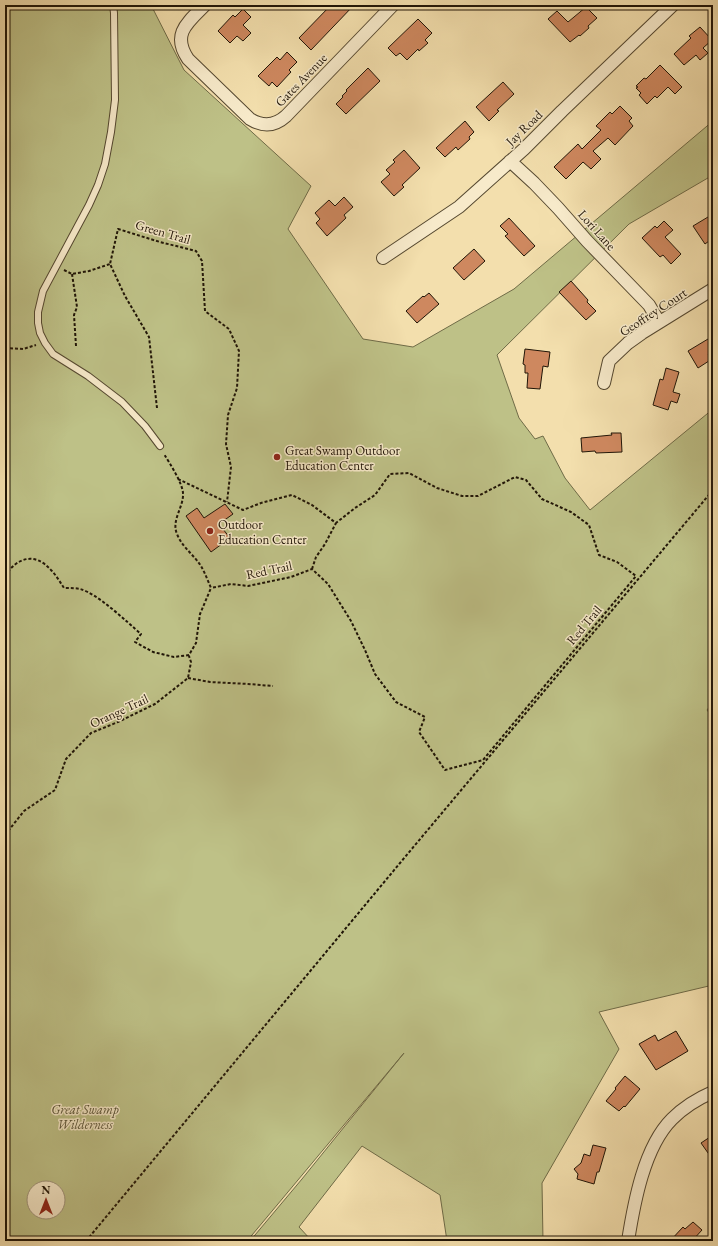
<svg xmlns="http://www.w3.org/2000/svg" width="718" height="1246" viewBox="0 0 718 1246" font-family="'EB Garamond',serif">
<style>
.green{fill:#bec187;stroke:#6f6b47;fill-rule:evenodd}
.building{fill:#ce885f;stroke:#201507}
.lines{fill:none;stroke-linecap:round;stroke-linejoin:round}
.service-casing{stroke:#554830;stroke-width:8}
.minor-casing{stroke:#554830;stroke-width:14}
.path{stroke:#201507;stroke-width:2;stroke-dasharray:3 2;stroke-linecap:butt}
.service{stroke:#f7eaca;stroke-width:6}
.minor{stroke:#f7eaca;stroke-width:12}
.poi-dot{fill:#8f2418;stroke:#f7eaca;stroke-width:1.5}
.labels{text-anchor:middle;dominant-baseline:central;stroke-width:3;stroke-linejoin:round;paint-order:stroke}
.street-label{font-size:13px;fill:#201507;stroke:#f7eaca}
.poi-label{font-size:13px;fill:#201507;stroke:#f7eaca;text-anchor:start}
.park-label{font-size:13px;font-style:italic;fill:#575134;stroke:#f7eaca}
</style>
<rect width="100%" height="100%" fill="#f3dfad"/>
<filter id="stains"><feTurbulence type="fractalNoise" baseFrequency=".005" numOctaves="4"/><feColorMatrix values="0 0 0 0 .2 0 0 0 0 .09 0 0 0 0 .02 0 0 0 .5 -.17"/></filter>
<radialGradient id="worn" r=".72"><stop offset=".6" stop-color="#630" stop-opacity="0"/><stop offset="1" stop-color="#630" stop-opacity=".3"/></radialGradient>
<!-- green -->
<path class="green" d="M5,5H151L184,70L311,186L288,229L363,339L413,347L514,289L713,121V175L629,224L497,355L519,418L535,439L543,436L565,478L590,510L713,409V702L707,710L713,718V985L599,1012L619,1049L542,1183L543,1241H447L440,1195L362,1146L299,1227L311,1240L310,1241H250L302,1179L404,1053L247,1241H5ZM34,1188H58V1212H34Z"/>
<!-- building -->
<path class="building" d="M331,5H354L311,50L299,38Z
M586,7L597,18L588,26L589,28L580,36L579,35L570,42L548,19L557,11L568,22Z
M243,9L251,17L243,25L251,33L243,41L237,36L230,43L218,31L233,15L235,17Z
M418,19L432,33L425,40L428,43L419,51L418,49L407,60L400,53L396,56L388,48Z
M700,27L712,40L703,48L708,53L700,60L696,55L684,65L674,54L691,38L689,36Z
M287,52L297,62L289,70L291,72L277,87L272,82L269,86L258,76L277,57L280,60Z
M660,65L682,87L675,94L668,87L657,98L655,96L647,104L639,95L641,93L636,88L638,87L636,86L644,78L646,79Z
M368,68L380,81L346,114L336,104L343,97L342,96L347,91L346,90Z
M503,82L514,94L497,110L499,111L489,121L476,107Z
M620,106L632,118L629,121L633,126L615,145L608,138L593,151L601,159L591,169L583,162L566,179L554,167L578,144L582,149L601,130L596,126L610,112L612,114Z
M465,121L474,132L469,137L470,139L458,150L456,147L445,157L436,148Z
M404,150L420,168L402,185L404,187L394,196L381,182L390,174L386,170L395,162L393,160Z
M344,197L353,207L344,215L346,218L327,236L316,223L320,219L315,213L329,200L335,206Z
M713,214V238L705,244L693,226Z
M509,218L535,246L524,256L505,236L508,234L500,226Z
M664,221L673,230L665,237L681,254L671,264L663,255L660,257L642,238L655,226L657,228Z
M474,249L485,261L464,280L453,268Z
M571,281L588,300L587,302L596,311L586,320L559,292Z
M429,293L439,304L417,323L406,311L423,296L424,297Z
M713,336V351L708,354L712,359L698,368L688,351Z
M525,349L550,352L548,367L543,366L540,389L527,388L528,373H525V365L523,364Z
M666,368L679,372L673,392L680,394L677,403L671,401L668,410L653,405L660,379L663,380Z
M611,433H621L622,452L596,453L595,451L582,452L581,438L612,435Z
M225,504L233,514L219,524L230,538L211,552L186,516L197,508L204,518Z
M676,1031L688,1051L656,1070L639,1044L655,1035L658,1041Z
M625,1076L640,1089L625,1107L624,1106L619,1111L606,1101L616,1089L615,1088Z
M713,1135V1160L701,1143Z
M593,1145L606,1148L599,1172H597L594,1184L577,1179L578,1174L574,1169L581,1163L584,1154L590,1156Z
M693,1222L702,1230L692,1241H670L683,1227L685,1229Z"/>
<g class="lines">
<defs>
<path id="service" d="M113,5L114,13L115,100L111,132L105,164L98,185L89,205L43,291L38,312V323L40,333L45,343L53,354L88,376L122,402L145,426L160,446"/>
<path id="minor" d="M205,5C188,22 171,34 188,59L250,119C263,127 275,126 286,116L393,5
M510,161L534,183L558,208L587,241L649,305L659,322
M383,258L459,207L524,149L562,111L673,5
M604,383L609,361L628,343L642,333L713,289
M628,1241C634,1203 644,1147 672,1119C683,1108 699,1098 713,1092"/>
</defs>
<!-- service casing -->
<use href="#service" class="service-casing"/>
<!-- minor casing -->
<use href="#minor" class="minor-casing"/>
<!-- path -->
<path class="path" d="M64,270L72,274L89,271L110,264
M72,274L77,307L74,315L76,346
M5,348L23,349L36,345
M157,408L149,337L125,296L110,264L118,229L160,242L196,251L202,261L205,311L229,329L239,351L237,388L228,415L226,444L231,467L227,502
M178,479L243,510L261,503L292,495L312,505L336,523L355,508L375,495L390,474L409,473L437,488L462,496H478L515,477L526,480L542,499L571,512L589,525L599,555L617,562L636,576L483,760L445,770L419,732L425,717L396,702L375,674L365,650L351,621L328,584L312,569L291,577L248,586L231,584L211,588
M312,569L316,557L325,544L336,523
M5,576C17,557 35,552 51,570C56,575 60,582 64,588C70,588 75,588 80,589C97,593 127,622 141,634L135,642L153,652L174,657L189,655L196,643L200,614L211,588C208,581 205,573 201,566C194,555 182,547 177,534C171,520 184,507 183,493C182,482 170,464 164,454
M188,678L210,682L248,684L273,686
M5,835L24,811L55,790L66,759L91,733L118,722L155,704L188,678L191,662L189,656
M86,1241L400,863L713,490"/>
<!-- service -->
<use href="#service" class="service"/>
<!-- minor -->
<use href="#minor" class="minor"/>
</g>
<!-- markers -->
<g class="poi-dot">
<circle cx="277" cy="457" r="4"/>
<circle cx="210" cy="531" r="4"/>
</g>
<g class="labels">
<!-- street labels -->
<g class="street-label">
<text transform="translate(301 80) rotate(-46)">Gates Avenue</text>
<text transform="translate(524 128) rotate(-44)">Jay Road</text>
<text transform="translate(597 230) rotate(48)">Lori Lane</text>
<text transform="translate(163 232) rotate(16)">Green Trail</text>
<text transform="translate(653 312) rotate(-33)">Geoffrey Court</text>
<text transform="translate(269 570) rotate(-12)">Red Trail</text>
<text transform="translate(584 625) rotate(-50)">Red Trail</text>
<text transform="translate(119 711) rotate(-25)">Orange Trail</text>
</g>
<!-- poi labels -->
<g class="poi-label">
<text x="285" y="450">Great Swamp Outdoor<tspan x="285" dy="15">Education Center</tspan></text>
<text x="218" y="524">Outdoor<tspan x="218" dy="15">Education Center</tspan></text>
</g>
<!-- park labels -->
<g class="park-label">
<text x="85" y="1109">Great Swamp<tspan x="85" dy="15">Wilderness</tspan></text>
</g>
</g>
<!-- margin -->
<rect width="718" height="1246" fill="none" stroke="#f3dfad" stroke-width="20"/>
<rect x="6" y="6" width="706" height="1234" fill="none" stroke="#201507" stroke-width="2"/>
<rect x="10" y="10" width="698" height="1226" fill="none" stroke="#201507"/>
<!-- north arrow -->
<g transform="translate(46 1200)"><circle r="19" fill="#f7eaca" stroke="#a1957c"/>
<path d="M0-3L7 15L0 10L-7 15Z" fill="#8f2418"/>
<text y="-6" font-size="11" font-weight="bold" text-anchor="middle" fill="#201507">N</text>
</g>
<rect width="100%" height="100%" filter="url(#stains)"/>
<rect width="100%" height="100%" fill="url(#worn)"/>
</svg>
